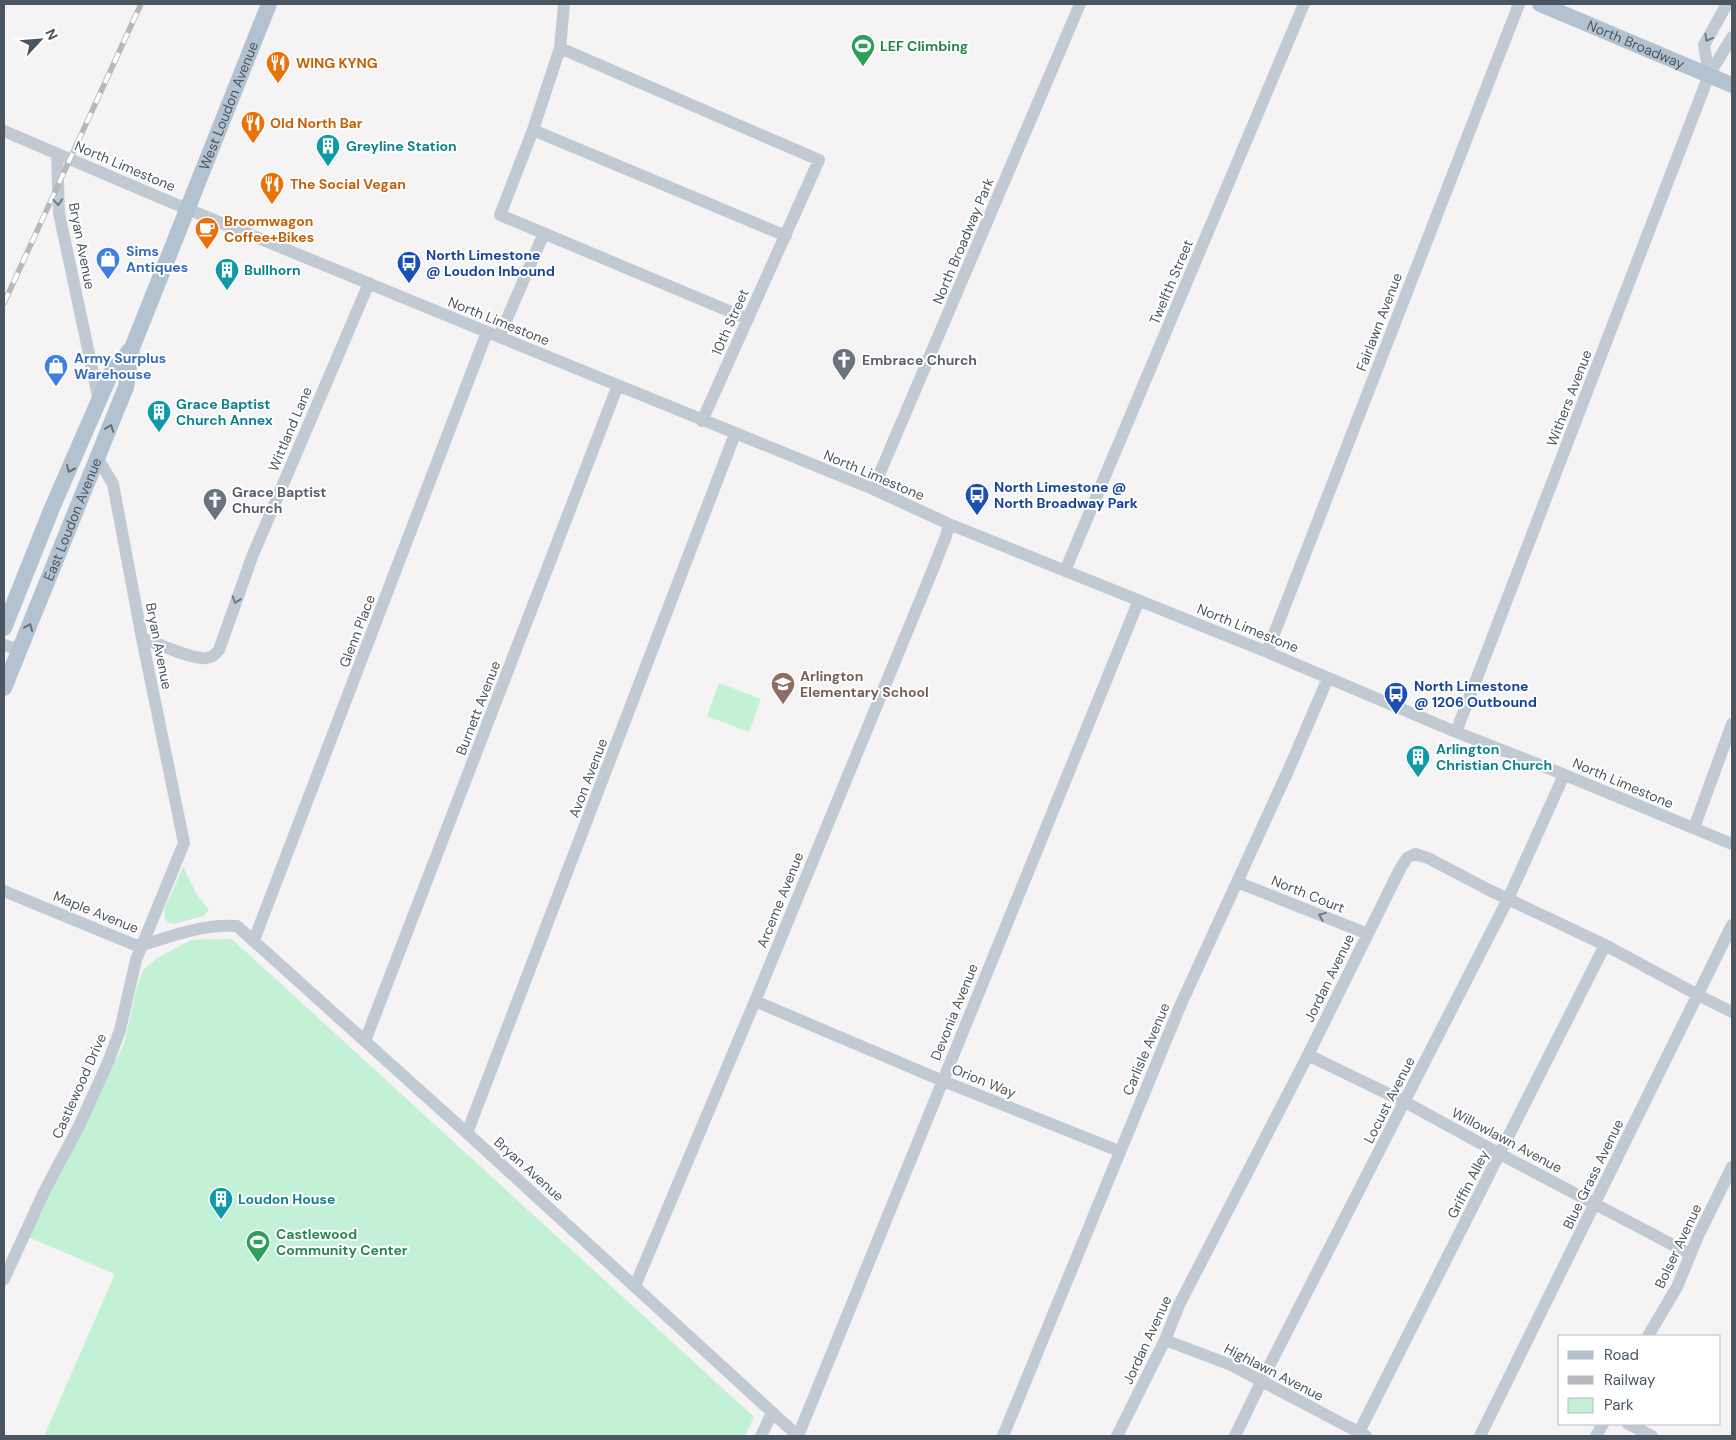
<svg xmlns="http://www.w3.org/2000/svg" width="1736" height="1440" viewBox="0 0 1736 1440" font-family="'DM Sans',sans-serif">
<style>
.green{fill:#c3f1d5}
.lines{fill:none;stroke-linecap:round;stroke-linejoin:round}
.minor{stroke:#c1cad2;stroke-width:12}
.major{stroke:#b3c2d1;stroke-width:16}
.rail-casing{stroke:#b5b8bd;stroke-width:5.5}
.rail{stroke:#fff;stroke-width:4;stroke-dasharray:11;stroke-linecap:butt}
.oneway{stroke:#6e7983}
.oneway2{stroke:#64717d}
.labels{text-anchor:middle;dominant-baseline:central;stroke-width:4;stroke-linejoin:round;paint-order:stroke}
.street-label{font-size:14px;fill:#4a5661;stroke:#fff}
.leisure-label{font-size:14px;font-weight:bold;fill:#27864d;stroke:#fff;text-anchor:start}
.food-label{font-size:14px;font-weight:bold;fill:#c56008;stroke:#fff;text-anchor:start}
.culture-label{font-size:14px;font-weight:bold;fill:#0d838f;stroke:#fff;text-anchor:start}
.shop-label{font-size:14px;font-weight:bold;fill:#366cbe;stroke:#fff;text-anchor:start}
.transit-label{font-size:14px;font-weight:bold;fill:#164399;stroke:#fff;text-anchor:start}
.worship-label{font-size:14px;font-weight:bold;fill:#5b616d;stroke:#fff;text-anchor:start}
.education-label{font-size:14px;font-weight:bold;fill:#785e54;stroke:#fff;text-anchor:start}
</style>
<rect width="100%" height="100%" fill="#f5f3f3"/>
<!-- green -->
<path class="green" d="M719,683L761,699L749,732L707,716Z
M183,867L197,895L209,910L203,916L174,924L169,923L165,919L164,910Z
M232,939L754,1417L745,1436H44L115,1274L28,1237L124,1044L137,987L143,970L157,958L191,940Z"/>
<g class="lines">
<!-- minor -->
<path class="minor" d="M560,48L564,4
M1709,75L1704,45L1727,4
M533,130L786,236
M4,131L168,201L487,332L873,489L949,524L1267,652L1456,732L1543,766L1732,844
M57,154L59,213L99,401
M499,337L544,233
M702,421L819,160L560,48L533,130L500,215L748,319
M873,489L1080,4
M1065,571L1304,4
M142,638C156,643 193,660 206,658C211,658 216,654 219,650L252,557L369,283
M4,645L19,650
M1267,652L1519,4
M1456,732L1709,75L1732,37
M1694,828L1732,724
M1237,882L1368,934
M4,891L135,945H143C174,935 204,924 237,926L467,1133L798,1436
M254,940L487,332
M755,1001L943,1081L1119,1151
M365,1041L618,385
M1308,1055L1405,1102L1500,1154L1690,1254
M467,1133L735,434
M4,1279L44,1192L79,1126L109,1060L120,1030L136,960L184,843L142,638L113,484L98,459
M635,1286L755,1001L933,569L946,536L949,524
M1648,1336L1677,1287L1698,1236L1732,1167
M1165,1340L1231,1365L1366,1436
M1628,1424L1652,1436
M761,1436L772,1413
M798,1436L1139,600
M1003,1436L1181,1004L1288,771L1328,678
M1117,1436L1165,1340L1179,1305L1308,1055L1400,869L1407,858L1415,854L1428,858L1487,889L1605,945L1698,995L1732,1012
M1235,1436L1262,1380L1508,899L1564,775
M1357,1436L1605,945
M1480,1436L1732,925
M1596,1436L1603,1424"/>
<!-- major -->
<g class="major">
<path id="s1" d="M1540,4L1732,85"/>
<path d="M4,628L52,508L110,375L130,350"/>
<path id="s2" d="M4,688L126,387L132,348L269,4"/>
</g>
<defs>
<path id="rail" d="M4,303L141,4"/>
</defs>
<!-- rail casing -->
<use href="#rail" class="rail-casing"/>
<!-- rail -->
<use href="#rail" class="rail"/>
</g>
<!-- one-way arrows -->
<defs><path id="oneway-chevron" d="M-2-3.5L2.5 0L-2 3.5" fill="none" stroke-width="1.6" stroke-linecap="round" stroke-linejoin="round" transform="scale(1.25)"/></defs>
<g class="oneway">
<use href="#oneway-chevron" transform="translate(1708 38) rotate(119)"/>
<use href="#oneway-chevron" transform="translate(58 202) rotate(86)"/>
<use href="#oneway-chevron" transform="translate(236 600) rotate(109)"/>
<use href="#oneway-chevron" transform="translate(1322 916) rotate(-158)"/>
</g>
<g class="oneway2">
<use href="#oneway-chevron" transform="translate(110 428) rotate(-69)"/>
<use href="#oneway-chevron" transform="translate(70 469) rotate(114)"/>
<use href="#oneway-chevron" transform="translate(29 627) rotate(-68)"/>
</g>
<!-- icons -->
<defs>
<symbol id="stadium-pin" viewBox="-11 -11 22 30"><path d="M0 17L-7.5 6A9.5 9.5 0 1 1 7.5 6Z" fill="#2e9e5b" stroke="#fff"/><path d="M0-5a6.5 5 0 1 0 0 10a6.5 5 0 1 0 0-10ZM-3.5-1.8h7v3.6h-7Z" fill="#fff"/></symbol>
<symbol id="restaurant-pin" viewBox="-11 -11 22 30"><path d="M0 17L-7.5 6A9.5 9.5 0 1 1 7.5 6Z" fill="#e8710a" stroke="#fff"/><path d="M-5-6h1v4h1v-4h1v4h1v-4h1v5L-1.5 .5V6h-2V.5L-5-1ZM5-6V6H3V1.5H1.5Q1.5-4 5-6Z" fill="#fff"/></symbol>
<symbol id="building-pin" viewBox="-11 -11 22 30"><path d="M0 17L-7.5 6A9.5 9.5 0 1 1 7.5 6Z" fill="#0f9aa8" stroke="#fff"/><path d="M-4-6H4V6H1V3H-1V6H-4ZM-2.5-4.3h1.7v1.8h-1.7ZM.8-4.3h1.7v1.8H.8ZM-2.5-1h1.7V.8h-1.7ZM.8-1h1.7V.8H.8Z" fill="#fff"/></symbol>
<symbol id="cafe-pin" viewBox="-11 -11 22 30"><path d="M0 17L-7.5 6A9.5 9.5 0 1 1 7.5 6Z" fill="#e8710a" stroke="#fff"/><path d="M-5.5-4.5H6V0H3Q3 3.5 0 3.5H-2.5Q-5.5 3.5-5.5 0ZM3-3.2v2h1.7v-2ZM-6 4.5H4V6H-6Z" fill="#fff"/></symbol>
<symbol id="shop-pin" viewBox="-11 -11 22 30"><path d="M0 17L-7.5 6A9.5 9.5 0 1 1 7.5 6Z" fill="#3f7fe0" stroke="#fff"/><path d="M-5-2.5h2.3a2.7 3.5 0 0 1 5.4 0H5L5.5 6h-11ZM-1.5-2.5h3a1.5 2.3 0 0 0-3 0Z" fill="#fff"/></symbol>
<symbol id="bus-pin" viewBox="-11 -11 22 30"><path d="M0 17L-7.5 6A9.5 9.5 0 1 1 7.5 6Z" fill="#1a4fb4" stroke="#fff"/><path d="M-5-6H5V4H4V6H2V4H-2V6H-4V4H-5ZM-3.5-4V0h7V-4ZM-3.5 1.2v1.5H-2V1.2ZM2 1.2v1.5H3.5V1.2Z" fill="#fff"/></symbol>
<symbol id="church-pin" viewBox="-11 -11 22 30"><path d="M0 17L-7.5 6A9.5 9.5 0 1 1 7.5 6Z" fill="#6b7280" stroke="#fff"/><path d="M-1.2-6h2.4v3.5h3.3v2.4h-3.3V6h-2.4V-.1h-3.3v-2.4h3.3Z" fill="#fff"/></symbol>
<symbol id="school-pin" viewBox="-11 -11 22 30"><path d="M0 17L-7.5 6A9.5 9.5 0 1 1 7.5 6Z" fill="#8d6e63" stroke="#fff"/><path d="M0-5L7-2L0 1L-7-2ZM-4 1L0 2.5L4 1V4Q0 6-4 4Z" fill="#fff"/></symbol>
</defs>
<g fill-rule="evenodd">
<use href="#stadium-pin" x="849" y="32" width="28" height="38"/>
<use href="#restaurant-pin" x="264" y="49" width="28" height="38"/>
<use href="#restaurant-pin" x="239" y="109" width="28" height="38"/>
<use href="#building-pin" x="314" y="132" width="28" height="38"/>
<use href="#restaurant-pin" x="258" y="170" width="28" height="38"/>
<use href="#cafe-pin" x="193" y="215" width="28" height="38"/>
<use href="#shop-pin" x="94" y="245" width="28" height="38"/>
<use href="#bus-pin" x="395" y="249" width="28" height="38"/>
<use href="#building-pin" x="213" y="256" width="28" height="38"/>
<use href="#church-pin" x="830" y="346" width="28" height="38"/>
<use href="#shop-pin" x="42" y="352" width="28" height="38"/>
<use href="#building-pin" x="145" y="398" width="28" height="38"/>
<use href="#bus-pin" x="963" y="481" width="28" height="38"/>
<use href="#church-pin" x="201" y="486" width="28" height="38"/>
<use href="#school-pin" x="769" y="670" width="28" height="38"/>
<use href="#bus-pin" x="1382" y="680" width="28" height="38"/>
<use href="#building-pin" x="1404" y="743" width="28" height="38"/>
<use href="#building-pin" x="207" y="1185" width="28" height="38"/>
<use href="#stadium-pin" x="244" y="1228" width="28" height="38"/>
</g>
<g class="labels">
<!-- street labels -->
<g class="street-label">
<text stroke="none"><textPath href="#s1" startOffset="104">North Broadway</textPath></text>
<text stroke="none"><textPath href="#s2" startOffset="625">West Loudon Avenue</textPath></text>
<text transform="translate(125 166) rotate(23)">North Limestone</text>
<text transform="translate(963 241) rotate(-67)">North Broadway Park</text>
<text transform="translate(82 246) rotate(79)">Bryan Avenue</text>
<text transform="translate(1171 282) rotate(-67)">Twelfth Street</text>
<text transform="translate(499 321) rotate(22)">North Limestone</text>
<text transform="translate(730 322) rotate(-66)">10th Street</text>
<text transform="translate(1379 322) rotate(-69)">Fairlawn Avenue</text>
<text transform="translate(1569 398) rotate(-69)">Withers Avenue</text>
<text transform="translate(290 429) rotate(-67)">Wittland Lane</text>
<text transform="translate(874 475) rotate(23)">North Limestone</text>
<text stroke="none"><textPath href="#s2" startOffset="182">East Loudon Avenue</textPath></text>
<text transform="translate(1248 628) rotate(22)">North Limestone</text>
<text transform="translate(357 631) rotate(-69)">Glenn Place</text>
<text transform="translate(159 646) rotate(79)">Bryan Avenue</text>
<text transform="translate(478 708) rotate(-69)">Burnett Avenue</text>
<text transform="translate(588 778) rotate(-69)">Avon Avenue</text>
<text transform="translate(1623 783) rotate(23)">North Limestone</text>
<text transform="translate(1308 894) rotate(22)">North Court</text>
<text transform="translate(780 900) rotate(-68)">Arceme Avenue</text>
<text transform="translate(96 912) rotate(22)">Maple Avenue</text>
<text transform="translate(1329 978) rotate(-64)">Jordan Avenue</text>
<text transform="translate(954 1012) rotate(-68)">Devonia Avenue</text>
<text transform="translate(1146 1049) rotate(-67)">Carlisle Avenue</text>
<text transform="translate(984 1081) rotate(22)">Orion Way</text>
<text transform="translate(79 1086) rotate(-66)">Castlewood Drive</text>
<text transform="translate(1389 1100) rotate(-63)">Locust Avenue</text>
<text transform="translate(1507 1140) rotate(28)">Willowlawn Avenue</text>
<text transform="translate(529 1169) rotate(42)">Bryan Avenue</text>
<text transform="translate(1593 1174) rotate(-64)">Blue Grass Avenue</text>
<text transform="translate(1468 1184) rotate(-63)">Griffin Alley</text>
<text transform="translate(1678 1246) rotate(-65)">Bolser Avenue</text>
<text transform="translate(1147 1340) rotate(-65)">Jordan Avenue</text>
<text transform="translate(1274 1372) rotate(27)">Highlawn Avenue</text>
</g>
<!-- leisure labels -->
<g class="leisure-label">
<text x="880" y="46">LEF Climbing</text>
<text x="276" y="1234">Castlewood<tspan x="276" dy="16">Community Center</tspan></text>
</g>
<!-- food labels -->
<g class="food-label">
<text x="296" y="63">WING KYNG</text>
<text x="270" y="123">Old North Bar</text>
<text x="290" y="184">The Social Vegan</text>
<text x="224" y="221">Broomwagon<tspan x="224" dy="16">Coffee+Bikes</tspan></text>
</g>
<!-- culture labels -->
<g class="culture-label">
<text x="346" y="146">Greyline Station</text>
<text x="244" y="270">Bullhorn</text>
<text x="176" y="404">Grace Baptist<tspan x="176" dy="16">Church Annex</tspan></text>
<text x="1436" y="749">Arlington<tspan x="1436" dy="16">Christian Church</tspan></text>
<text x="238" y="1199">Loudon House</text>
</g>
<!-- shop labels -->
<g class="shop-label">
<text x="126" y="251">Sims<tspan x="126" dy="16">Antiques</tspan></text>
<text x="74" y="358">Army Surplus<tspan x="74" dy="16">Warehouse</tspan></text>
</g>
<!-- transit labels -->
<g class="transit-label">
<text x="426" y="255">North Limestone<tspan x="426" dy="16">@ Loudon Inbound</tspan></text>
<text x="994" y="487">North Limestone @<tspan x="994" dy="16">North Broadway Park</tspan></text>
<text x="1414" y="686">North Limestone<tspan x="1414" dy="16">@ 1206 Outbound</tspan></text>
</g>
<!-- worship labels -->
<g class="worship-label">
<text x="862" y="360">Embrace Church</text>
<text x="232" y="492">Grace Baptist<tspan x="232" dy="16">Church</tspan></text>
</g>
<!-- education labels -->
<g class="education-label">
<text x="800" y="676">Arlington<tspan x="800" dy="16">Elementary School</tspan></text>
</g>
</g>
<!-- border -->
<rect width="1736" height="1440" fill="none" stroke="#4a5661" stroke-width="10"/>
<!-- legend -->
<rect x="1558" y="1335" width="162" height="90" fill="#ffffff" stroke="#b7bbc0"/>
<rect x="1568" y="1351" width="25" height="8" fill="#b3c2d1" stroke="#b7bbc0"/>
<text x="1604" y="1360" font-size="15" fill="#4a5661">Road</text>
<rect x="1568" y="1376" width="25" height="8" fill="#b5b8bd" stroke="#b7bbc0"/>
<text x="1604" y="1385" font-size="15" fill="#4a5661">Railway</text>
<rect x="1568" y="1398" width="25" height="15" fill="#c3f1d5" stroke="#b7bbc0"/>
<text x="1604" y="1410" font-size="15" fill="#4a5661">Park</text>
<!-- north arrow -->
<g transform="translate(40 40) rotate(64)" stroke="#ffffff" stroke-width="4" paint-order="stroke">
<path d="M0-4L9 19L0 12L-9 19Z" fill="#4a5661"/>
<text y="-8" font-size="14" font-weight="bold" text-anchor="middle" fill="#4a5661">N</text>
</g>
</svg>
